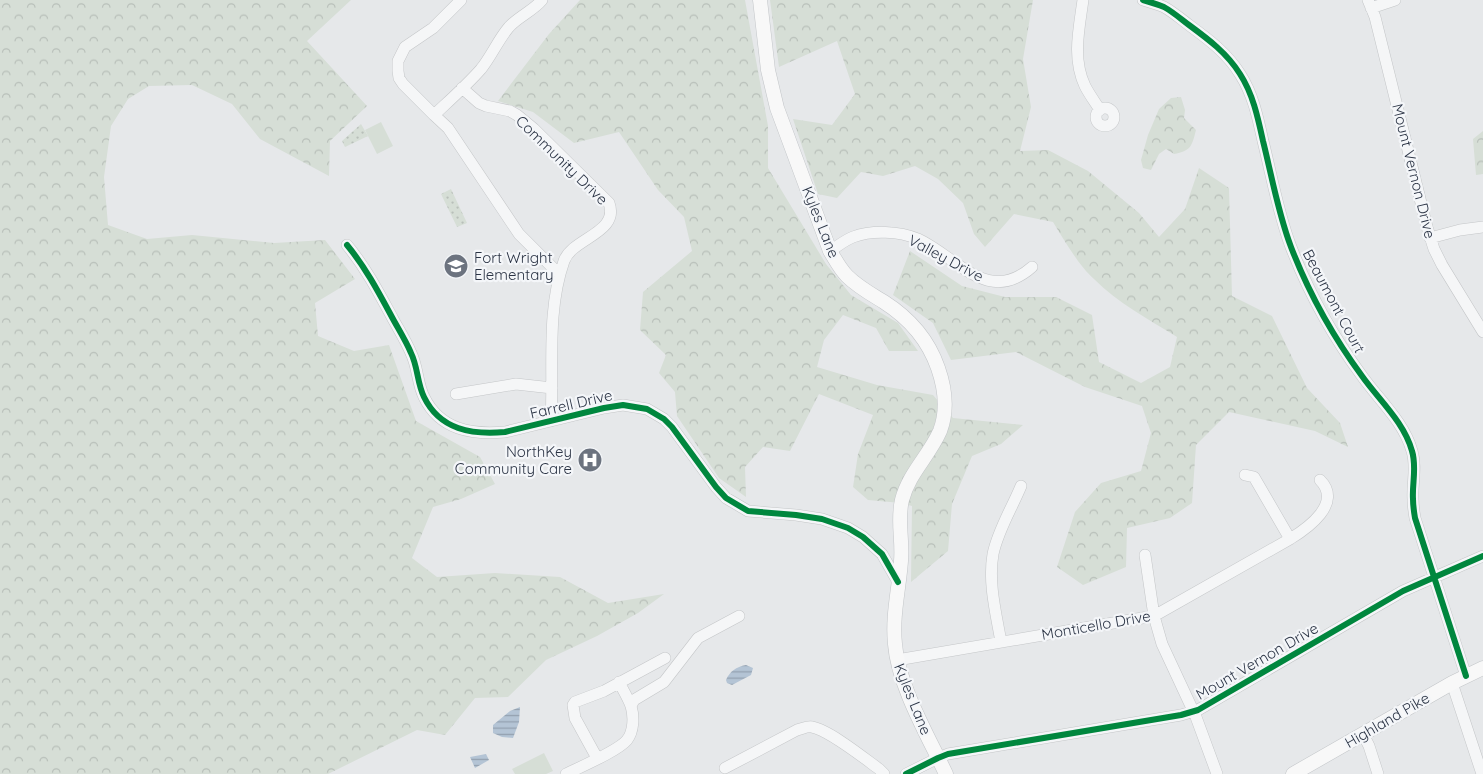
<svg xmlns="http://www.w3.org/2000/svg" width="1483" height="774" viewBox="0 0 1483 774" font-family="Quicksand,sans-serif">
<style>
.grass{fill:#d6ded6}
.forest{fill:url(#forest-crowns)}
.park{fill:url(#park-dots)}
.water{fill:url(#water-rules)}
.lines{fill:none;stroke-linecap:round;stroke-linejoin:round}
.minor-casing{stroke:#c4c6c8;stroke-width:12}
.major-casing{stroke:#c2c5c8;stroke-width:15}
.minor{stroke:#f5f6f7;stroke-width:11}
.major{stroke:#f8f8f8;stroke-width:14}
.cycleway-casing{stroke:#f4f6f9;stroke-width:9}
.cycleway{stroke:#00873e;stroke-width:6}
.labels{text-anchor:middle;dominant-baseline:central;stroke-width:4.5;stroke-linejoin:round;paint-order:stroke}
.street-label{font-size:15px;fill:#2b3445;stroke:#f4f6f9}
.poi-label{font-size:15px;fill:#2b3445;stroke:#f4f6f9;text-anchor:start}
</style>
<defs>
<pattern id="forest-crowns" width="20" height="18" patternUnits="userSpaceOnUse" patternTransform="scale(1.25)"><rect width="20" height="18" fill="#d6ded6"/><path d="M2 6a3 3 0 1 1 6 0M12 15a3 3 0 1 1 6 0" fill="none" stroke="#b8bfb9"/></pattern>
<pattern id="park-dots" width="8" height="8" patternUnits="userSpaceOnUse" patternTransform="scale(1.25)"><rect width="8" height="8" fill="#d6ded6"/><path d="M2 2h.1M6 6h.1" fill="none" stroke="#b8bfb9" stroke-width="1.8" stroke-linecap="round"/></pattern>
<pattern id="water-rules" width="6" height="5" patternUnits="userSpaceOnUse" patternTransform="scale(1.25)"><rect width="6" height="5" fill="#b4c4d5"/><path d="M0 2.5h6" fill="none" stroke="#93a0af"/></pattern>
</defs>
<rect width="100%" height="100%" fill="#e6e8ea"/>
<!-- grass -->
<path class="grass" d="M381,122L393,146L377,154L365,130Z
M544,753L553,771L546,774H515L512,769Z"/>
<!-- forest -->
<path class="forest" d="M0,0H351L307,41L367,106L330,141L329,176L260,139L232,104L192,85L149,86L128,99L111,126L104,177L108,225L147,239L192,235L274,243L325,240L355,279L315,303L318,336L354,351L389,345L416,421L480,457L495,484L461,499L433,507L412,558L437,577L495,573L560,577L608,603L664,594L638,613L597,636L546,660L508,697L475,698L445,735L417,730L328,774H0Z
M580,0H745L768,126V168L826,264L851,295L898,323L918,351H889L876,328L843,315L824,340L817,367L877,385L933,395L953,418L1023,425L1001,444L972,456L952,504L948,551L911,582L912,506L901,503L868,500L853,487L858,454L873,415L819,394L790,451L763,447L745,467L746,497L719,478L677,416L675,392L659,373L666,355L640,330L643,292L692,251L684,217L658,190L619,132L574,143L533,112L498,101L549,34Z
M770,0H1033L1023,59L1031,107L1020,151L1048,150L1088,171L1139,213L1159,237L1185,209L1199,168L1229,188L1232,296L1272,316L1307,388L1340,423L1348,447L1315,431L1229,412L1196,445L1192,503L1170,518L1127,528L1126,567L1083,585L1057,567L1075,512L1101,483L1141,471L1151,433L1142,406L1085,387L1016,352L951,360L933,323L893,295L910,251L962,286L1005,297H1056L1092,315L1099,362L1141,383L1170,367L1177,337C1148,319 1118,303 1094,279C1079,266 1064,240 1053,222L1014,214L985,247L974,234L963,203L938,179L915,166L883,176L861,172L837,198L818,194L793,119L832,125L855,94L837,41L779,67Z
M1181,97L1185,110L1184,118L1196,130C1192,146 1191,151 1174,154L1166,149L1159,154L1151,170L1143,168L1141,160L1148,135L1159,109L1171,98Z
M1483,131V174L1476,175L1473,139Z"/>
<!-- park -->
<path class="park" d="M361,124L368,136L345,147L342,141Z
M451,189L467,223L457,227L441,194Z"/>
<!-- water -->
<path class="water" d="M746,665L753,668L751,675L732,685L727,683L726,680C730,671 736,667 746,665Z
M520,707L519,722L513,738L502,737L493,733V725L510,711Z
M486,754L489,760L475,768L470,757Z"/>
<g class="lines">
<defs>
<path id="minor" d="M461,0L433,28L405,47L398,61V71L399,78L403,84L434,115C450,100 467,85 481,69C492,55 498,40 509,27C519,16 533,11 542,0
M1083,0C1079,29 1072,59 1085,86C1089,94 1095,102 1100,110
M1143,0C1150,2 1157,4 1164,7C1173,12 1181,19 1189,25C1208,39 1227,53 1240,74C1253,94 1258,118 1263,141C1272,177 1278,213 1291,247C1308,291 1334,338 1362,376C1379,400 1404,422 1412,451C1417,467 1412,483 1413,499C1413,506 1414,512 1415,518L1466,676
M1368,0L1375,17L1427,227L1434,249L1442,265L1483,332
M1371,8L1395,0
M462,88L479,103L486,106L510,111L517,115L534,129L609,203C620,233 572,238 564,261C546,312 554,368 551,421
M1096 117a9 9 0 1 1 18 0a9 9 0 1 1-18 0Z
M434,115L448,128L519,234L556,271L560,274
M1430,238L1460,230L1483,227
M347,245C366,268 379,293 393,319C399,330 406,341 411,353C418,367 417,383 424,397C440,430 472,435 505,432L604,408L623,405L647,409L664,419L672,427L716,487L726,498L748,511L796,515L822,519L848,528L863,537L882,554L898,582
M830,251C838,246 845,240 853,237C872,230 899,231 918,239C957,257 988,306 1032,267
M456,394L516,384L552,388
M1245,475L1254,477L1290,539
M1145,555L1154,616L1162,644L1196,717L1217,774
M1001,642C996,613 988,583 993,554C998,530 1012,508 1021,486
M897,660L1154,616L1290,539C1308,528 1343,503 1320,480
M1452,683L1482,774
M631,706L634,700L664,682L698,638L739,616
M1363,734L1369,746L1378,774
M597,758L575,718L573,705L575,702L604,691L665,658
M725,768L797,730C802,729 807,726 812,727C829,730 864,758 879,769L884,774
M566,774C580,767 618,751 627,740C634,731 634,716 631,706C628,698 623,690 619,682
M906,774L938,758L948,754L1181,715L1198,710L1403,591L1483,556"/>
<path id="major" d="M760,0L768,70L777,108L830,251C835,259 840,269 847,276C858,287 871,294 884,302C909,318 928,339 938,368C945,388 948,410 940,431C929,456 909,473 902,500C897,520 903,541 901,561C899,589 892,616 895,644C898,685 928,736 946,774
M1293,774L1452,683L1483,668"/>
</defs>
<!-- minor casing -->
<use href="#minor" class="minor-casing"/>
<!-- major casing -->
<use href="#major" class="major-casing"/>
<!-- minor -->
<use href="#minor" class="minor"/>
<!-- major -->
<use href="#major" class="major"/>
<defs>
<path id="cycleway" d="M1143,0C1150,2 1157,4 1164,7C1173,12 1181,19 1189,25C1208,39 1227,53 1240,74C1253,94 1258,118 1263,141C1272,177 1278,213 1291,247C1308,291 1334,338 1362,376C1379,400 1404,422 1412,451C1417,467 1412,483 1413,499C1413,506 1414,512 1415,518L1466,676
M347,245C366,268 379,293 393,319C399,330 406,341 411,353C418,367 417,383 424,397C440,430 472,435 505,432L604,408L623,405L647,409L664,419L672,427L716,487L726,498L748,511L796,515L822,519L848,528L863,537L882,554L898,582
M906,774L938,758L948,754L1181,715L1198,710L1403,591L1483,556"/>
</defs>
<!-- cycleway casing -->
<use href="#cycleway" class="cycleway-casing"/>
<!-- cycleway -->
<use href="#cycleway" class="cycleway"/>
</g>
<!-- icons -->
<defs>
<symbol id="school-disc" viewBox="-11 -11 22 22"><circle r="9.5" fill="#6c737f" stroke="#f4f6f9"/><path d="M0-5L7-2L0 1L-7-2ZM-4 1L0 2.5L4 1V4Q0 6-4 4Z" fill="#fff"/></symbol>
<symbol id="hospital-disc" viewBox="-11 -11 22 22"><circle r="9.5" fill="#6c737f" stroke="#f4f6f9"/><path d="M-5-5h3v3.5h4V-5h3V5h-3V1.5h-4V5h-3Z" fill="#fff"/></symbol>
</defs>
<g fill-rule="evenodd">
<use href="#school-disc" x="442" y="252" width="28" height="28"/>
<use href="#hospital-disc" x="576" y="446" width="28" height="28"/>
</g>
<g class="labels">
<!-- street labels -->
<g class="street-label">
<text transform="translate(562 160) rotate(44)">Community Drive</text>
<text transform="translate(1414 171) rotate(76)">Mount Vernon Drive</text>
<text transform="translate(821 222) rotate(68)">Kyles Lane</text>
<text transform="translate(946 258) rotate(28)">Valley Drive</text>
<text transform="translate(1334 301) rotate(62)">Beaumont Court</text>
<text transform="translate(571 404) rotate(-13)">Farrell Drive</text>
<text transform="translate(1096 625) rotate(-10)">Monticello Drive</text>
<text transform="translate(1257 661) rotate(-30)">Mount Vernon Drive</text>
<text transform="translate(913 699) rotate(68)">Kyles Lane</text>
<text transform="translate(1387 720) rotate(-30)">Highland Pike</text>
</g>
<!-- poi labels -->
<g class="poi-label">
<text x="474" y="257">Fort Wright<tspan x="474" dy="17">Elementary</tspan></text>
<text x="572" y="451" text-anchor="end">NorthKey<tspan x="572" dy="17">Community Care</tspan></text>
</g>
</g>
</svg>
